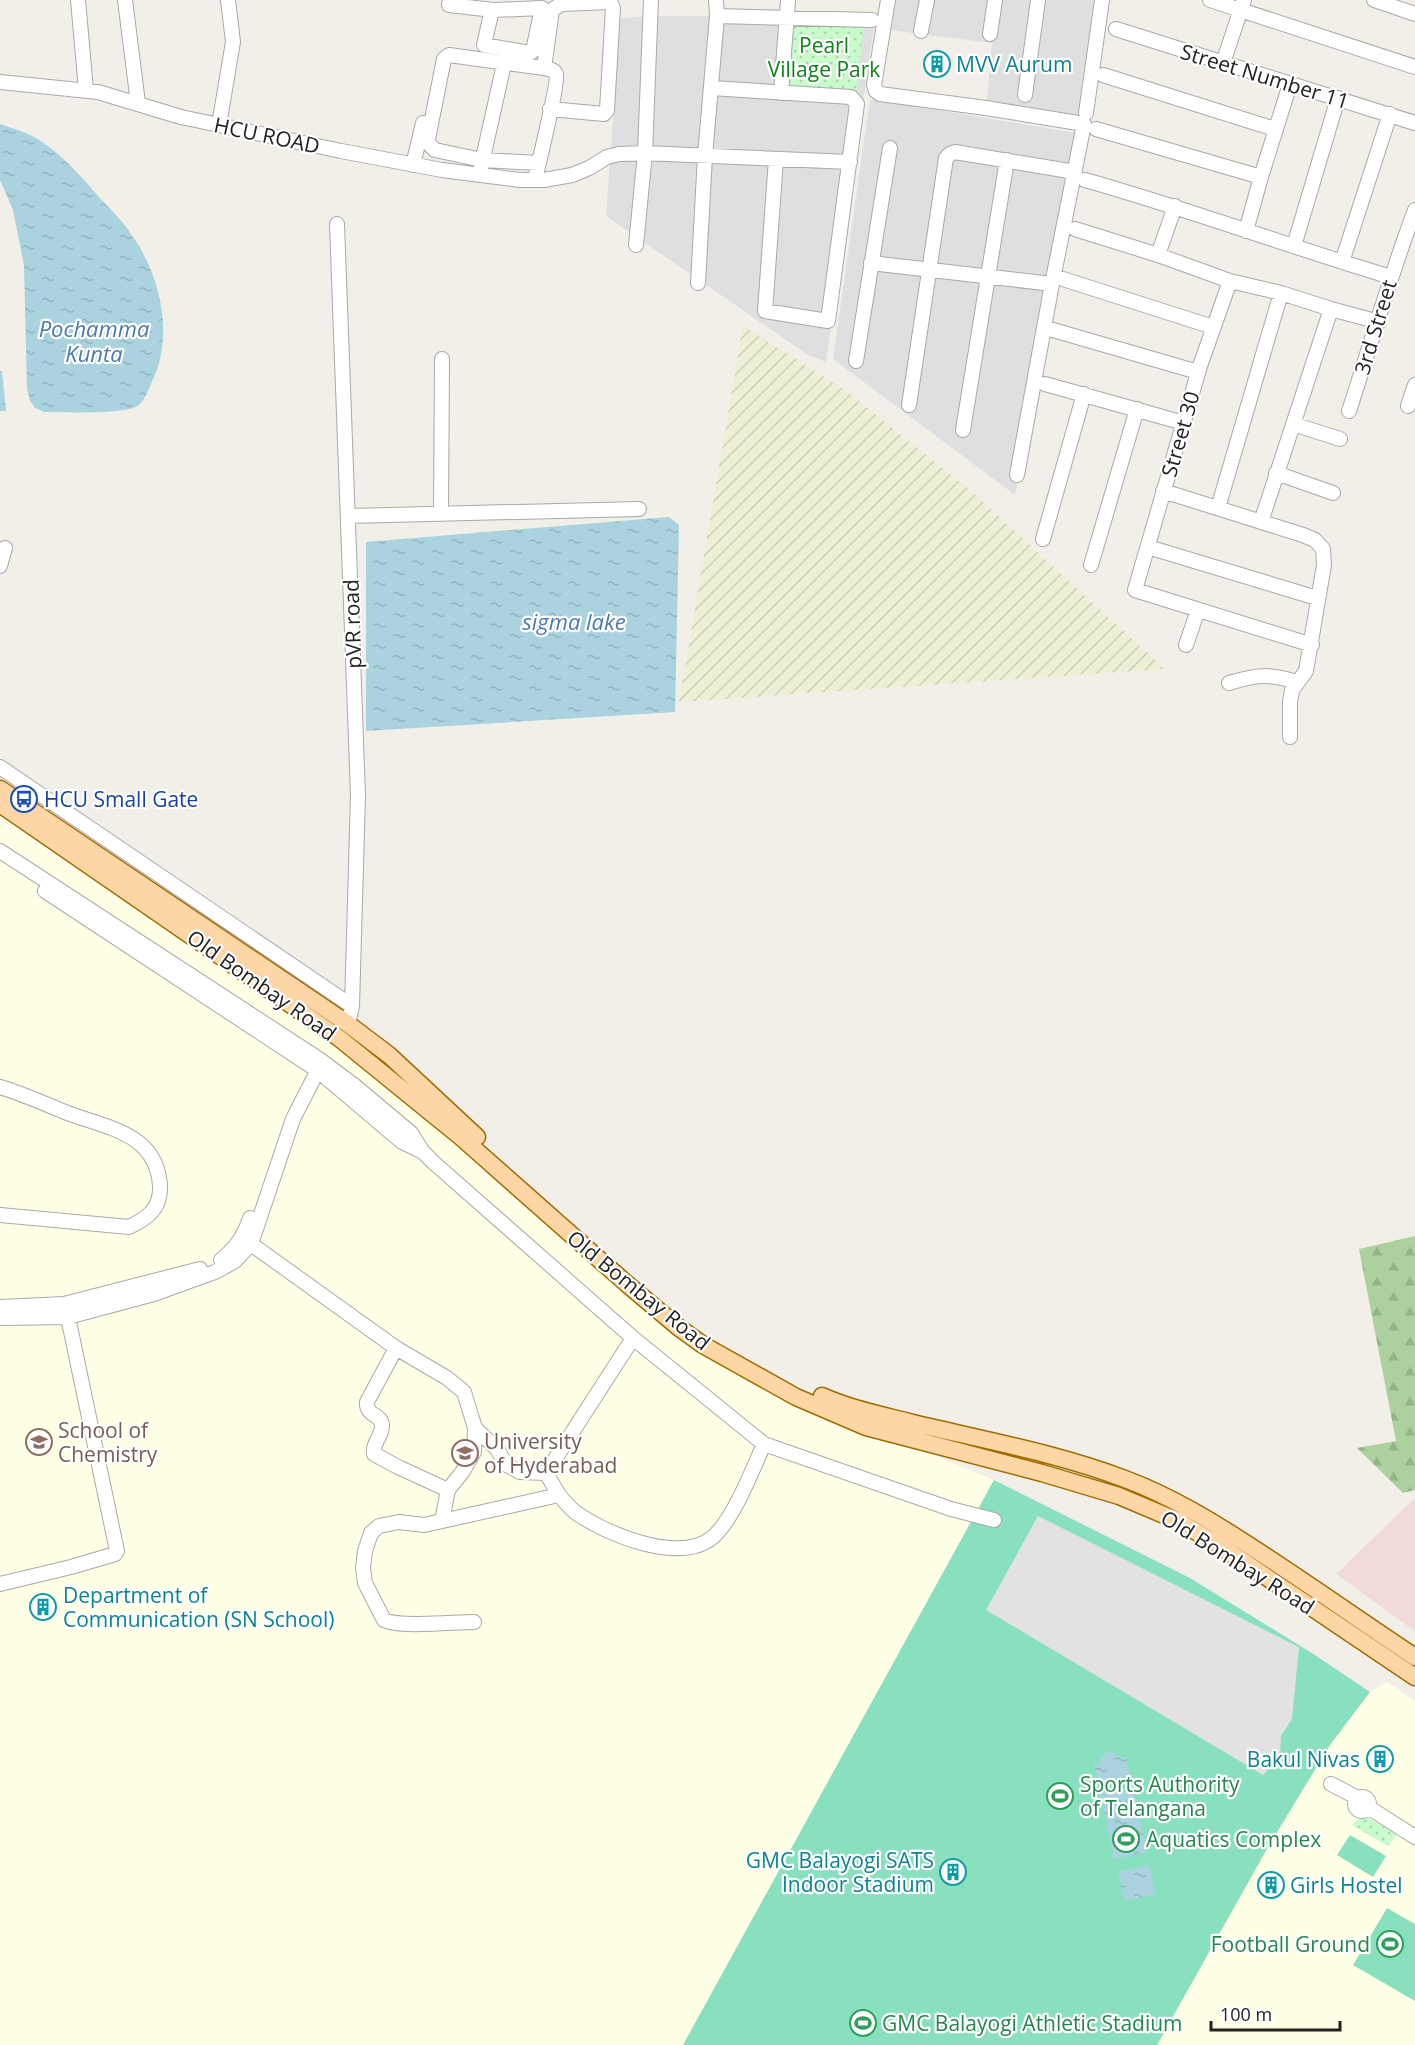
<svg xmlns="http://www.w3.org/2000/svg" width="1415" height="2045" viewBox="0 0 1415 2045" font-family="'Open Sans',sans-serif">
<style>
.residential{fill:#e0dfdf}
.commercial{fill:#f2dad9}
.education{fill:#ffffe5}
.farmland{fill:url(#farmland-furrows)}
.forest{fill:url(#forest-firs)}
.park{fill:url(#park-dots)}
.pitch{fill:#88e0be}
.parking{fill:#e2e2e2}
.water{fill:url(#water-ripples)}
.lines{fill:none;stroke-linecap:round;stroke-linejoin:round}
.minor-casing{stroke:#a9a9a9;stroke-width:16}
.major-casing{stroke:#a06b00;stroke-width:19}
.minor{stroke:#fff;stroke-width:14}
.major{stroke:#fcd6a4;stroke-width:16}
.labels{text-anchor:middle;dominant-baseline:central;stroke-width:4.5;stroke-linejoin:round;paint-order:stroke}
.park-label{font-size:21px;fill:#0c8416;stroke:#fff}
.culture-label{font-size:21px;fill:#0d838f;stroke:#fff;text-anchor:start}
.street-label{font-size:21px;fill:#222;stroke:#fff}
.transit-label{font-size:21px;fill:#164399;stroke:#fff;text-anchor:start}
.education-label{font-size:21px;fill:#785e54;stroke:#fff;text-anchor:start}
.leisure-label{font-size:21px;fill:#27864d;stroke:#fff;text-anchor:start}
.water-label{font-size:22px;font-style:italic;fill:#4a7aab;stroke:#fff}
</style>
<defs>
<pattern id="farmland-furrows" width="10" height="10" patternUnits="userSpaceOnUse" patternTransform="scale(1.5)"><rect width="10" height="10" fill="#eef0d5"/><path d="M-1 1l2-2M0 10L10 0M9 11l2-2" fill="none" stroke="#ccceb7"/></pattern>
<pattern id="forest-firs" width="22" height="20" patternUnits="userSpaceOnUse" patternTransform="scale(1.5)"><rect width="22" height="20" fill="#add19e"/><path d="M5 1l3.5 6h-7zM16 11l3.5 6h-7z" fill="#95b388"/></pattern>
<pattern id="park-dots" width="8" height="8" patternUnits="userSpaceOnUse" patternTransform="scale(1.5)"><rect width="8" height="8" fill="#c8facc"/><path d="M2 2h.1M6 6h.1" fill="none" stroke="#acd6af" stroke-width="1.8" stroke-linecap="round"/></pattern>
<pattern id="water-ripples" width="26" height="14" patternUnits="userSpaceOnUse" patternTransform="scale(1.5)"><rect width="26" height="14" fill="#aad3df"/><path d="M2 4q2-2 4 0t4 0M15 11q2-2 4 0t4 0" fill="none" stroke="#92b5bf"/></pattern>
</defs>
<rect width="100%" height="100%" fill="#f2efe9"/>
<!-- residential -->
<path class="residential" d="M894,0H1097L1081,118L987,100L992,43L889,30Z
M650,16H717L874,25L826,362L808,355L606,216L620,18Z
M870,99L1089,135L1015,495L833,359Z"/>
<!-- commercial -->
<path class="commercial" d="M1415,1498V1631L1336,1574Z"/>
<!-- education -->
<path class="education" d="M0,813L360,1061L678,1327L866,1427L994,1480L683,2045H0Z
M1387,1682L1415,1701V2045H1157L1268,1847L1330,1744L1370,1692Z"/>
<!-- farmland -->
<path class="farmland" d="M743,326L845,390L969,489L1165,669L679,702Z"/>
<!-- forest -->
<path class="forest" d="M1415,1236V1490L1403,1493L1357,1448L1396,1441L1359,1249Z"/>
<!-- park -->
<path class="park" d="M791,20L864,24L856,94L785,89Z
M1363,1815L1397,1834L1388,1846L1352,1825Z"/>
<!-- pitch -->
<path class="pitch" d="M994,1480L1190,1578L1315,1655L1370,1692L1330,1745L1268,1847L1157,2045H683Z
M1350,1835L1386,1856L1373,1877L1337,1855Z
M1387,1908L1415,1924V2001L1353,1965Z"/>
<!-- parking -->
<path class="parking" d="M1038,1516L1299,1647L1292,1719L1281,1736L1280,1755L1263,1775L986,1610Z"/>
<!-- water -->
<path class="water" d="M0,124C14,129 30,133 42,142C63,156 81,176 98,196C109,208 122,220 131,234C159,272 174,332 154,377C150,385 146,399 139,405C127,415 61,412 44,412L35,408L30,401L27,389L24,265L13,210L0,180Z
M0,371H2L6,411H0Z
M669,517L679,525L675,712L366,731V542Z
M1107,1752H1113L1120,1758L1126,1757L1130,1776L1098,1783L1094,1764L1100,1763L1101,1758Z
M1133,1787L1147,1852L1114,1859L1101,1794Z
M1149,1865L1156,1894L1124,1901L1118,1872Z"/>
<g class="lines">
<defs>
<path id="minor" d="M78,0L86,90
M125,0L138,103
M450,0L449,5L493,10
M888,0L874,85L876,91L880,94L986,108L1084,124L1052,284L1017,475
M1210,0L1415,67
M1374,0L1415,14
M542,8L533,51L530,53L484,45L491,14L493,10Z
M717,16L872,20
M1116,29L1415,123
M921,31L927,0
M990,34L995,0
M1223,63L1244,0
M1103,75L1275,129
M0,82L98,92L181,117L341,151L442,170L520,180H544L572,175L589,168L607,157L619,154L645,153L850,162
M712,88L851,97L857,104L828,321L765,311L776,159
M781,93L788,0
M1025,95L1038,0
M1086,113L1102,0
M219,125L233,42L228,0
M1096,129L1261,177
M539,163L482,160L435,150L428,143V139L444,59L449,55L544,68
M413,165L423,123
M481,167L504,64
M535,180C538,166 559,81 556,74C554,69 548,69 544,68L552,10L561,4L610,2L613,8L607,110L604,114L550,109
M1085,180C1188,209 1288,246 1391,277
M1175,206L1158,255L1230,281L1281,293L1331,309L1261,522
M337,224L358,795L352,1006L348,1024
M1075,229L1158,255
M1246,231L1261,177L1290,84
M636,245L645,153L651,0
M1294,246L1338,98
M1342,262L1390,114
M871,263L1052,284
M1063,279L1213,327
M1230,281L1200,366L1135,590L1312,645
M698,283L705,156L717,16L716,0
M1331,309L1379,322
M1053,330L1198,372
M856,361L890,148
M1045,384L1184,423
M909,405L946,158L950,154L955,152L1075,172
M1408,406L1415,385
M1349,411C1371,344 1390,276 1415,210
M1293,424L1340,439
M963,430L1007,160
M1276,473L1333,493
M1163,491L1303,535L1315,540L1323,549L1324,565L1306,671L1292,690L1290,702V737
M1218,508L1281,293
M441,514L442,359
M348,516L639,509
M1043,539L1084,394
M1148,547L1317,598
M1091,565L1137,409
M0,566L5,548
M1186,645L1198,610
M1229,683C1256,675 1269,673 1296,682
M0,767L352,1006
M0,851L319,1059L355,1086L411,1133L423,1152L433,1162L633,1338L764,1444L951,1509L994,1520
M45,891L317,1070L402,1142L421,1151
M0,1087C23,1094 43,1103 65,1112C105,1128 157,1132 160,1186C161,1208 148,1218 129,1227L0,1215
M251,1244L396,1348L447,1378L464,1392L475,1428L474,1452L463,1471L448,1490L442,1521
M221,1260C236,1248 244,1236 250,1218
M0,1307L64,1304L200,1269
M0,1318L68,1317L154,1294L215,1272L235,1261L251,1244L293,1119L321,1064
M396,1348L367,1402C366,1417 381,1413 382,1425C383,1435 372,1443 374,1454L398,1467L448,1490
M475,1428L498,1450L505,1464L520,1472L546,1473L559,1495
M546,1473L633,1338
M0,1584L71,1567L115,1554L117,1551L68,1317
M474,1622C454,1622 400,1628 384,1620L365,1583L363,1568L365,1551L371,1533L379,1526L399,1522L424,1525L559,1495C564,1501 569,1507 575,1512C605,1534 680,1565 713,1537C734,1518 752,1471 764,1444
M1331,1784L1358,1798
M1355 1804a7 7 0 1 1 14 0a7 7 0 1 1-14 0Z
M1368,1807L1415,1837"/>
<path id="major" d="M0,789L348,1024L389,1055L477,1137
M0,804L339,1038L462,1138L627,1284L678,1327L703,1345L796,1397L866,1427L1042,1473L1119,1496L1176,1520L1219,1545L1415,1677
M822,1396C851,1409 882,1415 913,1423C983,1440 1057,1453 1125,1479C1171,1496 1215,1523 1256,1550C1310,1585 1362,1622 1415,1657"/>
</defs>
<!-- minor casing -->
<use href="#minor" class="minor-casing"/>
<!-- major casing -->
<use href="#major" class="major-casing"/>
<!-- minor -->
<use href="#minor" class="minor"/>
<!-- major -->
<use href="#major" class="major"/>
</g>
<!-- icons -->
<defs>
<symbol id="building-ring" viewBox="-11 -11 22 22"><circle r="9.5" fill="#fff" stroke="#0f9aa8" stroke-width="1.5"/><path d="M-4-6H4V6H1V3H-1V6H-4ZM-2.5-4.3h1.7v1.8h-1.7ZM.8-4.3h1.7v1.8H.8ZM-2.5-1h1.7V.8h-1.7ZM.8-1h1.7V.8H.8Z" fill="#0f9aa8"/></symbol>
<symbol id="bus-ring" viewBox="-11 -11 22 22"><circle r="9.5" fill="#fff" stroke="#1a4fb4" stroke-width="1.5"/><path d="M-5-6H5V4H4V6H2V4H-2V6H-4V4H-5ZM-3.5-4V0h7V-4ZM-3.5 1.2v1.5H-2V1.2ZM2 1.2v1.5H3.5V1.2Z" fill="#1a4fb4"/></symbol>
<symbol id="university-ring" viewBox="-11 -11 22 22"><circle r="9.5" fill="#fff" stroke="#8d6e63" stroke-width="1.5"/><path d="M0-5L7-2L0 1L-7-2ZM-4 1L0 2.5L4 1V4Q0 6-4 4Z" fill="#8d6e63"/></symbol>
<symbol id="stadium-ring" viewBox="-11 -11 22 22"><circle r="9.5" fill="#fff" stroke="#2e9e5b" stroke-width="1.5"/><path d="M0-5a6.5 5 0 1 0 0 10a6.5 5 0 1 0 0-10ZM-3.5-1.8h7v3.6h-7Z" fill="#2e9e5b"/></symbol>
</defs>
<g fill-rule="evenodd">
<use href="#building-ring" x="922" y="49" width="30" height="30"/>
<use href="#bus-ring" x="9" y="784" width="30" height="30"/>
<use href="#university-ring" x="24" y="1427" width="30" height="30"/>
<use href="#university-ring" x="450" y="1438" width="30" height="30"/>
<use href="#building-ring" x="28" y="1592" width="30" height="30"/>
<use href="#building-ring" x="1365" y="1744" width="30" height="30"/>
<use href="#stadium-ring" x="1045" y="1781" width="30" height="30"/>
<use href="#stadium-ring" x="1111" y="1824" width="30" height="30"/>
<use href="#building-ring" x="938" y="1857" width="30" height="30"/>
<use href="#building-ring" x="1256" y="1870" width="30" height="30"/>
<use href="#stadium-ring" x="1375" y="1929" width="30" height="30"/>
<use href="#stadium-ring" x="848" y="2008" width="30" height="30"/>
</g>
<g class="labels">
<!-- park labels -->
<g class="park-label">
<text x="824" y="45">Pearl<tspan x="824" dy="24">Village Park</tspan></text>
</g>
<!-- culture labels -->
<g class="culture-label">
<text x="956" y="64">MVV Aurum</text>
<text x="63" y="1595">Department of<tspan x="63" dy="24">Communication (SN School)</tspan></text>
<text x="1360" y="1759" text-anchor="end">Bakul Nivas</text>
<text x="934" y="1860" text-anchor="end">GMC Balayogi SATS<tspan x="934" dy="24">Indoor Stadium</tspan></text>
<text x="1290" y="1885">Girls Hostel</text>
</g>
<!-- street labels -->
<g class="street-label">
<text transform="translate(1265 76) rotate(17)">Street Number 11</text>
<text transform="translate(267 135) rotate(12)">HCU ROAD</text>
<text transform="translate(1375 327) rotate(-73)">3rd Street</text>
<text transform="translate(1180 434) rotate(-74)">Street 30</text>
<text transform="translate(352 624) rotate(-92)">pVR road</text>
<text transform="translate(262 985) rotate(35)">Old Bombay Road</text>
<text transform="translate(639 1290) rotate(39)">Old Bombay Road</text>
<text transform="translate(1238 1562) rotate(32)">Old Bombay Road</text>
</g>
<!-- transit labels -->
<g class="transit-label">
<text x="44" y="799">HCU Small Gate</text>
</g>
<!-- education labels -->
<g class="education-label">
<text x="58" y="1430">School of<tspan x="58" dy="24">Chemistry</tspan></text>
<text x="484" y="1441">University<tspan x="484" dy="24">of Hyderabad</tspan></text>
</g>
<!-- leisure labels -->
<g class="leisure-label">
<text x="1080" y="1784">Sports Authority<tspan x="1080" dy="24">of Telangana</tspan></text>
<text x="1146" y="1839">Aquatics Complex</text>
<text x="1370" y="1944" text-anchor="end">Football Ground</text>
<text x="882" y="2023">GMC Balayogi Athletic Stadium</text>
</g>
<!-- water labels -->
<g class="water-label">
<text x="94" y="328">Pochamma<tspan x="94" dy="25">Kunta</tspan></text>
<text x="574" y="621">sigma lake</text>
</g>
</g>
<!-- scale -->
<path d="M1211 2021v9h129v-9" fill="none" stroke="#222222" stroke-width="3"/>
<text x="1220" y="2021" font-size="18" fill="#222222" stroke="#ffffff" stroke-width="4.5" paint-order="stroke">100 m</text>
</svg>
